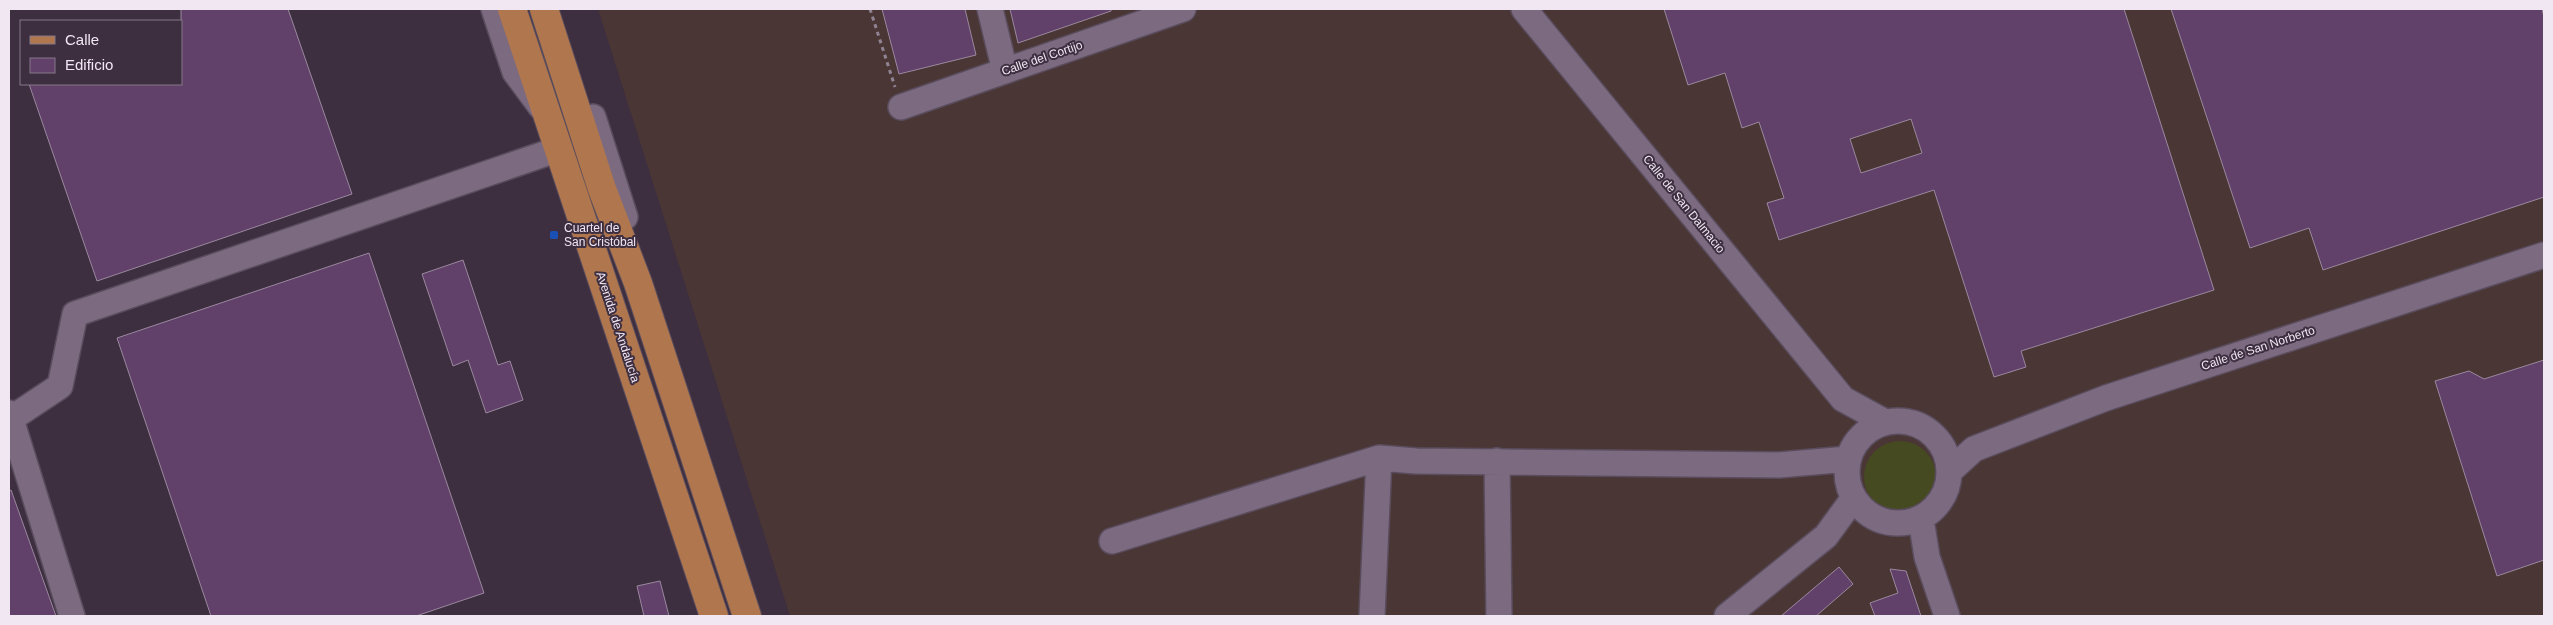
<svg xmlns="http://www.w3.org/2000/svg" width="2553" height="625" viewBox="0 0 2553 625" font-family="Arial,sans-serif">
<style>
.industrial{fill:#4a3634}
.green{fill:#454a21}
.building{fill:#61406a;stroke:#9a899e;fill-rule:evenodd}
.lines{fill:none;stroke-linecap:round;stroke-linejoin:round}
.minor-casing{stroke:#594c5c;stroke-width:28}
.major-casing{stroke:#594c5c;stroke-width:30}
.path{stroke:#908393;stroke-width:3;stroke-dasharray:4 4;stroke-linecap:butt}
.minor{stroke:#7c6b80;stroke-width:25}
.major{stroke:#b0764e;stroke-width:28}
.transit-dot{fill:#1a4fb4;stroke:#3d2e40;stroke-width:2}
.labels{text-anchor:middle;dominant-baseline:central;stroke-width:4;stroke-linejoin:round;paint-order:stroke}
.street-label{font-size:12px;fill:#f1e7f3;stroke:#3d2e40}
.poi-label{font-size:12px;fill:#f1e7f3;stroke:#3d2e40;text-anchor:start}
</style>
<rect width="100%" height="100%" fill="#3d2e40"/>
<!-- industrial -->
<path class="industrial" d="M598,9H2544V616H790Z"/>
<!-- green -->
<path class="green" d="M1864 477a36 36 0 1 1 72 0a36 36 0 1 1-72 0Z"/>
<!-- building -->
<path class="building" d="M181,9H288L352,194L97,281L29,84H181Z
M882,9H965L976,55L899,74Z
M1010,9H1111V11L1018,43Z
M1664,9H2124L2214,290L2021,351L2026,367L1994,377L1934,190L1779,240L1767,203L1784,198L1759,122L1742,128L1725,73L1688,85ZM1911,119L1922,153L1861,173L1850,139Z
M2171,9H2542L2544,17V197L2323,270L2309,228L2250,248Z
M369,253L484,593L416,616H211L117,338Z
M463,260L498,365L510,361L523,400L486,413L468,360L453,366L422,274Z
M2544,360V560L2497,576L2435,381L2469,371L2484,379Z
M11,490L56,616H9V491Z
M1839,567L1853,584L1816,616H1781Z
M1890,569L1906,571L1921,616H1875L1870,603L1898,593Z
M660,581L669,616H644L637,586Z"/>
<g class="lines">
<defs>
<path id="minor" d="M494,9L515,72L541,107
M990,9L1005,71
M1524,9L1843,399L1885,422
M901,107L1183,9
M593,117L625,217
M9,413L72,616
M9,420L60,386L75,314L559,149
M1847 472a51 51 0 1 1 102 0a51 51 0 1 1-102 0Z
M1497,461L1499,616
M1950,471L1974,449L2106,398L2544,255
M1921,519L1927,557L1947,616
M1112,541L1379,458L1416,461L1779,465L1848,459
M1372,616L1379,458
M1727,616L1826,536L1853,499"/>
<path id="major" d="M512,9L714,616
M544,9L602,189L638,283L747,616"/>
</defs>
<!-- minor casing -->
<use href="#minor" class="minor-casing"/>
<!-- major casing -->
<use href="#major" class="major-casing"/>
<!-- path -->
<path class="path" d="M870,9L895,87"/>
<!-- minor -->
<use href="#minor" class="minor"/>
<!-- major -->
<use href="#major" class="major"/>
</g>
<!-- markers -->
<rect class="transit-dot" x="549" y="230" width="10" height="10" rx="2.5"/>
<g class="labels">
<!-- street labels -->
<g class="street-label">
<text transform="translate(1042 58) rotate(-19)">Calle del Cortijo</text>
<text transform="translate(1684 204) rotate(51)">Calle de San Dalmacio</text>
<text transform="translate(618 327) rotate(72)">Avenida de Andalucía</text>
<text transform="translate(2258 348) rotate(-18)">Calle de San Norberto</text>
</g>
<!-- poi labels -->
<g class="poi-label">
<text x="564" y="228">Cuartel de<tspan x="564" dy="14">San Cristóbal</tspan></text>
</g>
</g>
<!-- border -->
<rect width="2553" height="625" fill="none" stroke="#f1e7f3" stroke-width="20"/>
<!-- legend -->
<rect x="20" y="20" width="162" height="65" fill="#3d2e40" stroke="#857888"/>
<rect x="30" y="36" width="25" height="8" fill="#b0764e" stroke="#857888"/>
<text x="65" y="45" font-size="15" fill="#f1e7f3">Calle</text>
<rect x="30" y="58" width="25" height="15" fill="#61406a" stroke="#857888"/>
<text x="65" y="70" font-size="15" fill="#f1e7f3">Edificio</text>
</svg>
